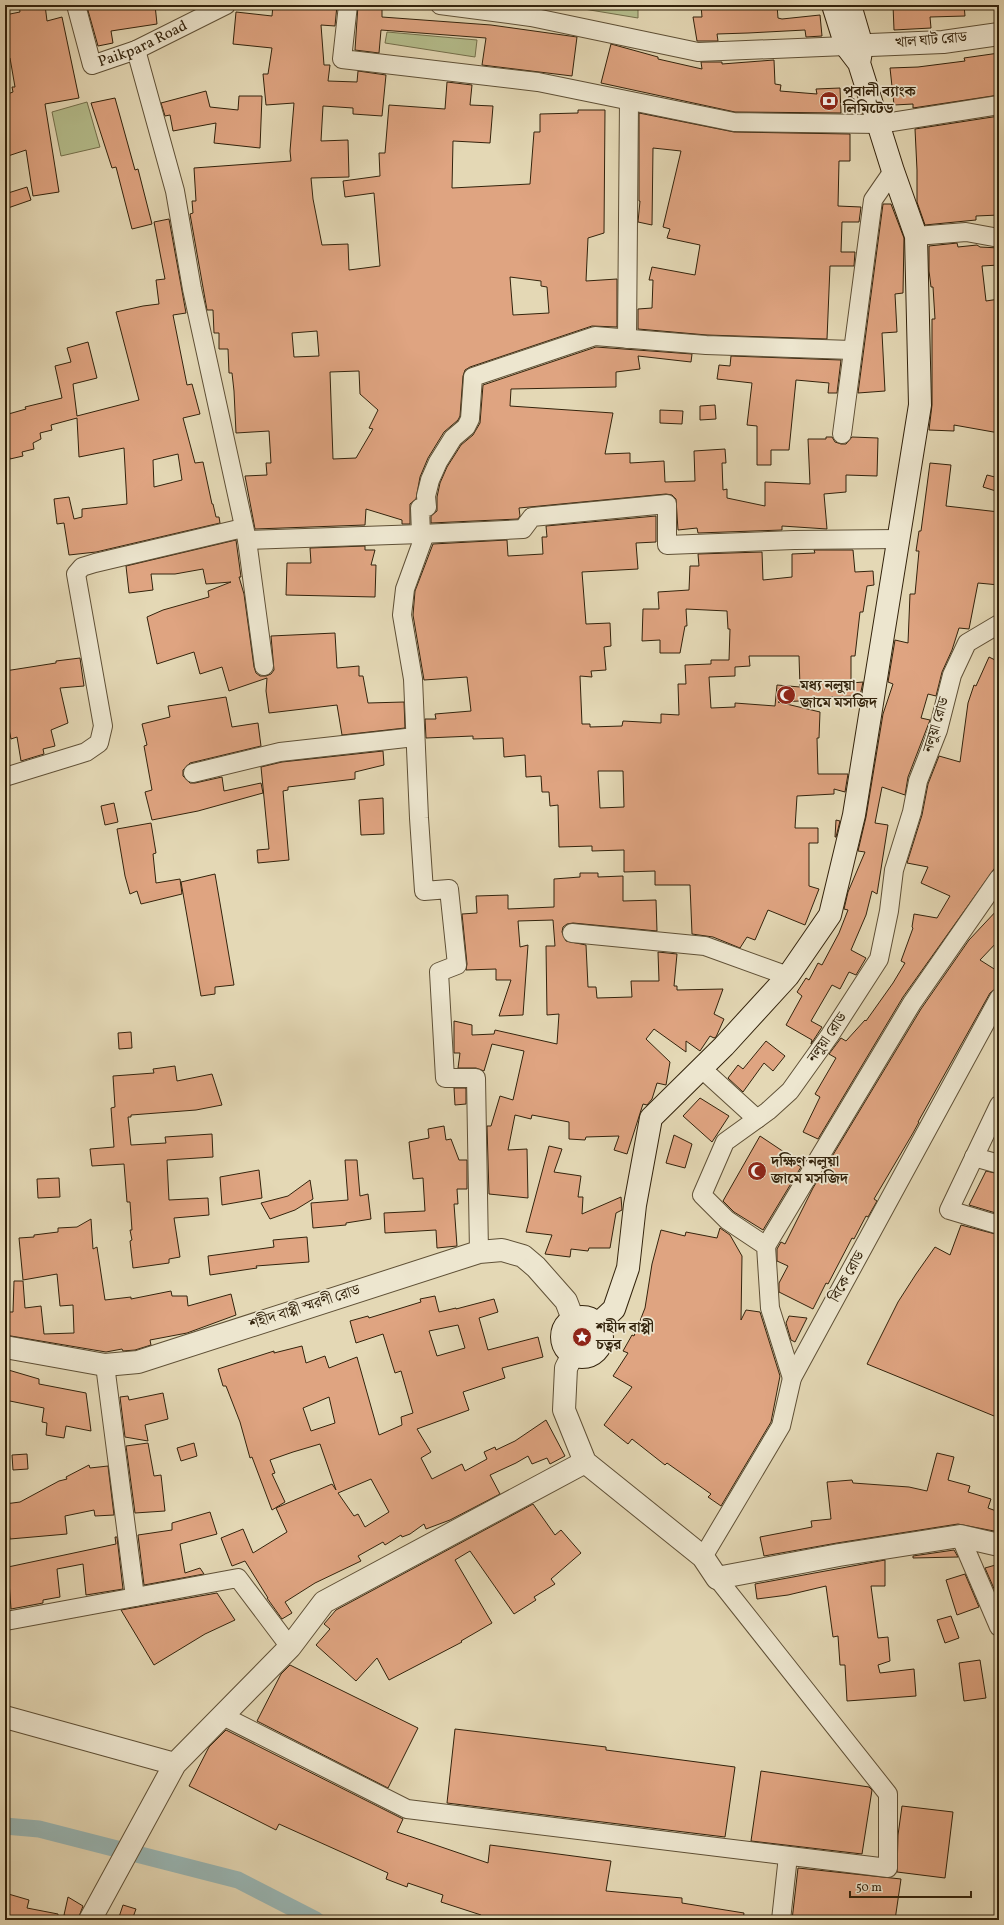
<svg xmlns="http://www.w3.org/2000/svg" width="1004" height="1925" viewBox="0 0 1004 1925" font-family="Vollkorn,'Noto Serif Bengali',serif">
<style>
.green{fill:#b5be8d;stroke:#74704c}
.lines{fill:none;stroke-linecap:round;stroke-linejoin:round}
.canal{stroke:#99b8b7;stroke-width:17}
.building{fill:#dfa481;stroke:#33230c;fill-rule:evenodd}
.minor-casing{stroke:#5f5036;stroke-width:20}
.tertiary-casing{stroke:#5f5036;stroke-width:24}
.secondary-casing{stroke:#33230c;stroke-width:24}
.minor{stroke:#ede6cf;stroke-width:18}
.tertiary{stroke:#ede6cf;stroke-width:22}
.secondary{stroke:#ede6cf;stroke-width:22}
.labels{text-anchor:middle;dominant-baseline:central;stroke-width:3.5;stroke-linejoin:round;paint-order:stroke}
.street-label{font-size:15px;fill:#33230c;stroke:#ede6cf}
.poi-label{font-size:15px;font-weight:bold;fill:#33230c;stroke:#ede6cf;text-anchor:start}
</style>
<rect width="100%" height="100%" fill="#e4d8b5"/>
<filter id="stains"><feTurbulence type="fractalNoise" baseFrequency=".005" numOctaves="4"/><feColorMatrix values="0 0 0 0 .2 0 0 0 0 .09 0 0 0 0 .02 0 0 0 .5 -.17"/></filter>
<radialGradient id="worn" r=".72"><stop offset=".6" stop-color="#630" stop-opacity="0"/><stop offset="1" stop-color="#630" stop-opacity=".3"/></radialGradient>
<!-- green -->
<path class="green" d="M560,5H641L638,9V18Z
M387,32L477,40L475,57L385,43Z
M87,102L100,147L61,156L52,112Z"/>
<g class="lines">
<!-- canal -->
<path class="canal" d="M5,1826L39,1829L238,1880L316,1920"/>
</g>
<!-- building -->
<path class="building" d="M19,5H45L47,21L62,17L79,98L45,104L59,192L33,196L26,150L5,157V95L13,92L12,87H15L10,58H5V15L20,12Z
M101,5H155L157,24L111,31L113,43L98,46L87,7Z
M273,5H337L335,26L321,25L324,65H330L328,81L357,82L358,71L386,75L382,116L353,114V108L323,106L321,141L348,140L349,177L311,178L313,199L322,245L348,244L349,270L380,266L374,193L345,197L343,181L380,176L379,153H385L389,105L445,109L447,82L472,85L470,105L493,106L490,143L453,141L452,188L530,184L534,132H540V114L578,113V110H605L604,233L588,238L586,281L617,279V327L592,326L470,367L465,370L463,376L460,416L458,420L444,432L428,458L420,477L416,499L410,504V524H402V520L366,509L365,525L255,529L245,476L267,475L266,463H271L269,431L236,433L234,391L232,373H229L228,349H219V333H214L213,310H207L190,214L193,213L192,201H196L194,168L291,161L290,151L294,103L266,105L263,74H268L272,48L233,44L236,12L272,16ZM510,277L541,281V286L547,287L549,313L513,315ZM317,331L319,356L294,357L292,333ZM359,371L360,394L378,410L369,428L373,429L356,458L333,459L330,372Z
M358,5H382V17L491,25L577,37L572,76L482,65L486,38L381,30L379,53L355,50Z
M701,5H777L778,18L782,19L820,15L822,36L806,37L805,30L748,33L717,34L718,41H697L693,17H702Z
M893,5H964L965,16L930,17L931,28L894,30Z
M611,44L658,57V59L702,69L701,62H722V64L774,60L775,84L781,85L780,91L817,94L816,89L840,88L841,113L735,112L601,83Z
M999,53V95L913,108V104L894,105L890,68L918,67L965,61L964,58Z
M206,91L210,107L238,110L239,96H262L260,148L214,143L216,123L173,131L170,115L165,116L161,103Z
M115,98L135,170L138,169L152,224L132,229L116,167L112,168L91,103Z
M639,113L734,132L850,134V161H839L838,206L861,207L859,222H842L841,252H855L854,266H830L827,339L707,335L638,329V309L652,308L653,280H649L652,267L695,275L700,245L667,238L670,229L663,227L681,151L653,148L652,225L638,222L640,201H639Z
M999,116V215L976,216V220L925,225L917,202V170L915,129Z
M27,187L31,200L5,209V194Z
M883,204H891L904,238L903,293L895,294L897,332L882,333L885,391L858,393Z
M169,219L186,313L173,315L187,385L192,384L200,414L183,418L195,463L203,462L212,504H213L216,517H219L220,523L96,552L69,555L64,523L57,524L54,499L69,497L74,519L82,517V509L127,504L124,448L79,457L77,418L51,425L52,430L40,433L41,439L33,443L34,449L22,452L23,456L10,459L5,437V415L26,409L25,407L62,398L55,366L71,362L67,348L88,342L97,378L73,384L77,416L139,400L116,312L143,306L159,304L156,280L165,279L154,222ZM178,454L182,480L154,487L153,460Z
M957,243L958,247L977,245L980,247L999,248V265L982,266L986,301L999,299V433L954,425V431L929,430L932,405V319H935L933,287H931L929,271V246Z
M596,347L692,354L691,362L638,356L640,369L616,372V387L511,389L510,406L613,413L605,454L630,453V463L664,461L665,482L695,481L694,451L725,449L726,463H722L723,490L727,489V498L765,506V482L810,484L808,439H826V437H832L835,442L841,444H846L852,437L878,438L877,476L846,475V492L824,494L827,529L782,526V530L698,533L697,528L678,530L676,499L672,495L666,494L519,508L520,516L518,519L431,523V516L437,511V497L440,483L447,467L461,445L473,435L480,423L483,385Z
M731,356L841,360L837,393H828L829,383L796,380L789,450H771V465H757V426L747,425L752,383L717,379L719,365L730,366Z
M715,405L716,419L700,420V406Z
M660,410L683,411L682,424L660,423Z
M930,463L951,465L946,506L999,512V585L978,583L969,629L959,628L952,650L942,672L936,696L928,694L921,718L930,720L908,777L905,795L882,787L875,823L888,825L877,894L872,891L866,915L851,950L866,958L856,975L849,972L840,989L832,985L811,1021L822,1027L811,1044L812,1040L786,1025L802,996L797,992L806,978L809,980L818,963L822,965L839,933L848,910L844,909L848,892L865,852L858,851L866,817L883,714L893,684L888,682L895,640L908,643L910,594H915L919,551H916L919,531H921Z
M987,475L999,478V492L983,487Z
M656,516V542L636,543L638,569L582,572L586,624L610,623L611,646L604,647L606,670L591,671L592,677L580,676L582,724H590V727L622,726L623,721L661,723V714L679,715L678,684H686L685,665L711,664V660H729L730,629H728L727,611L686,609L687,626H685L680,653H660V640L642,641L643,609H659L658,592L689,590L690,566H699L698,554L762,552L763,580L792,577V554L815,553L814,550H853L855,572L873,571L874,585L867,586L863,612H860L855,656H851V683L863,682L860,696L821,697V700L778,702L820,712L819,738H817L818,774H848L845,792L834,789V794L797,796L795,828H818V843H809V886L819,889L805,925L768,910L755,940L747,937L740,948L713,937L692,934L690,885H655V871L624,872V850L592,851V846L559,847L558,805L550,806L549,792H542L541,776L526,777L525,755L504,757L503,738L473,739V736L426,738L425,719H436L435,714L471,711L467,677L424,680L413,615L415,591L433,544L507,540L508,556L543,554L542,537H547L546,526ZM749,656H799L800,687L777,685L775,706L735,703V707L711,708L709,677L735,676V667L750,666ZM598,771H623L624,807L600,808Z
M236,540L241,577H239L244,594L254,667L256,673L260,676H266L271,674L274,670L271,636L335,633L337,668L359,666V676H363L368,703L404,702L405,728L342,735L337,705L269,713L266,691L267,678L229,691L222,667L200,674L194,652L157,664L147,617L163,610L209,597L208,591L231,582L206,584L203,569L175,574H151L153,590L129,593L126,566Z
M365,546V550H375L371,565H376L375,597L286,595L287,563H311L310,548Z
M989,657L999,662V862L903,997L818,1139L803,1132L820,1097L815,1094L836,1058L829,1054L841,1038L846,1041L865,1020L866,1021L893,983L905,963L901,961L913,928L912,927L914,914L937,918L950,896L921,883L928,867L907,863L922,815L928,784L939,756L960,762L968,703L974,685L976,686Z
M80,658L84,686L60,688L68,723L51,730L55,746L43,749L44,754L21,761L17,737L11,739L5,709V671L56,663V661Z
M226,697L232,727L258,723L261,746L190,763L183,770V776L190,783H195L222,777L224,791L261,783L263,793L198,811L152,820L145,792L152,790L144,746L147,745L142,724L170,717L168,706Z
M383,751L384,765L355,772V779L288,787V790L283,791L289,860L258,863L257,850L269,849L261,767L282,762Z
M383,798L384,834L361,835L359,800Z
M114,803L118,822L105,825L101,806Z
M836,820L840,821L836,837H835Z
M151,823L156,853L153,854L156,883L180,879L182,894L141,904L137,891L130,894L125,876L117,829Z
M580,873H598V877L623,876V901L656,900L657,931L573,923L567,924L563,927L562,932L566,941L586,945L588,987H596L597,998L632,997L631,981H659L658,952L677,954L674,986H677V990L723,989L714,1014L724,1019L716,1037L714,1038L710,1036L700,1051L686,1041V1052L654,1029L646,1039L670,1062L666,1085L657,1083L652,1099L647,1105L643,1104L627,1154L614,1150L619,1136L586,1137L585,1140L569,1139V1122L532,1115L531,1119L515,1115L508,1150L527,1149L528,1198L489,1194L487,1126H491L500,1096L513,1100L524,1051L492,1044L484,1071L476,1068H458L460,1053H454V1021L472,1025V1035L494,1034L495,1030L557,1044L559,1014L547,1015L546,946H555L553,920L518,921L520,947L528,945L523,1015L499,1016L511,980H496V969L466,970L467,964L462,914L477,913L476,896L508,895V909L554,907V879L580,877Z
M215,874L234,985L215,987V994L201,996L181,882Z
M999,908V940L980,960L999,972V986L990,993L918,1122H919L913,1133L874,1199L877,1201L868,1217L866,1216L854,1239L852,1238L828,1284L826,1283L813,1309L779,1292V1283L788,1266L777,1261V1249L781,1242L785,1244L813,1188L921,1009L969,940Z
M131,1032L132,1048L119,1049L118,1033Z
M766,1041L785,1056L773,1071L764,1063L743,1092L728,1078L738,1065L743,1069Z
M175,1066L177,1081L212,1074L222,1105L196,1110L131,1115V1117H128L131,1145L166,1143L165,1137L212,1134L213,1157L167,1160L169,1200L208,1198L209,1215L174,1218L180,1257L169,1259V1263L133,1268L130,1241L132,1240L130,1230H132L130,1202H127L124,1164L92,1166L90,1149L114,1147L111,1108L115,1107L113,1076L154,1073L153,1069Z
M454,1088H466V1104L455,1105Z
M700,1098L729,1116L712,1142L683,1116Z
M444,1126L446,1140L451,1139L459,1160H467V1189H457L458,1204H454L457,1246L437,1248L436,1230L385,1233L384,1213L425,1211L423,1178L413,1179L409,1142L429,1138L428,1129Z
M674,1135L692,1144L685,1168L666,1163Z
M760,1136L784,1152L782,1155L801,1167L763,1230L734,1212L723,1201Z
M549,1146L562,1149L554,1172L581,1176L578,1197H583L582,1214L621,1197L622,1210L616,1213L610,1248H589L588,1251L571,1249L570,1257L545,1254L552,1235L526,1232Z
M345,1160H357L360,1196L368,1194L371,1219L346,1223V1225L313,1228L311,1203L348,1200Z
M259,1170L262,1198L222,1205L220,1177Z
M986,1171L999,1174V1214L969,1205Z
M59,1178L60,1197L38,1198L37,1179Z
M310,1180L313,1199L295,1210L270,1219L261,1203L288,1196Z
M91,1219L93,1249L97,1247L105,1300L131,1297V1299L171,1291L172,1296H187L188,1306L231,1294L236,1315L187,1333L150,1340L151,1345L135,1350L123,1351L122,1349L106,1352L5,1335V1312H13L14,1281H23L25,1308L41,1306L44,1334L74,1333L73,1305L60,1306L57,1274L23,1280L19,1238L34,1237V1235L58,1232V1228L77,1227Z
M961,1225L999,1235V1418L867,1364L898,1302L916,1274L935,1247L950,1255Z
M720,1228L730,1235L742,1256L741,1320L746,1310L760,1312L780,1376L771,1422L721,1506L708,1497L711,1494L667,1463L665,1465L632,1439L628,1444L604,1425L632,1387L613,1376L628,1353L623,1351L632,1335L634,1336L645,1308L652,1264L661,1230L685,1236L686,1232L717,1238Z
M307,1237L309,1262L256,1266L257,1268L210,1275L208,1256L274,1247L273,1240Z
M435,1296L439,1312L456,1308V1309L494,1299L498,1312L479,1318L488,1350L538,1337L543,1357L502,1368L505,1378L463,1392L469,1410L417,1429L431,1452L421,1458L432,1479L462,1464L465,1471L487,1459L484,1452L495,1447L496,1450L515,1441L546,1420L565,1456L550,1464L547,1458L532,1464L528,1456L516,1463L490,1475L500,1494L450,1520L426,1529L424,1524L410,1534L402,1537L401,1535L385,1545L383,1542L358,1556L361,1561L315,1583L285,1602L292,1613L282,1619L267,1598H268L245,1561L232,1566L221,1538L243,1529L253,1553L287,1532L276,1508L332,1484L336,1490L320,1444L293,1452L270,1460L275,1473L272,1474L285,1502L272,1510L252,1457L250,1458L240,1422L226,1386H223L218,1369L274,1351V1353L302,1346L306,1363L325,1356L329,1368L357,1357L379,1435L402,1425L401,1417L413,1413L401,1371L395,1373L383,1334L356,1343L350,1321L368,1316L369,1318L421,1302L420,1299ZM458,1325L465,1348L437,1356L429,1331ZM329,1397L335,1423L311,1431L303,1408ZM371,1479L389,1512L365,1527L358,1514L354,1516L338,1493Z
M789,1316L807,1318L795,1342L791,1340L786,1323Z
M5,1369L39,1379V1384L86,1393L91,1431L66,1426L64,1438L46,1435L47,1423L42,1422L44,1408L5,1400Z
M163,1393L168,1419L145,1425L148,1441L125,1437L120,1397L128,1396L129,1400Z
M148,1443L154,1476L161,1475L165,1511L135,1513L126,1446Z
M194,1443L197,1456L181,1461L177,1448Z
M937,1453L954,1457L948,1480L970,1486L968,1492L991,1499L988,1508L999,1512V1532L958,1524L837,1543L764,1556L760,1537L812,1527L811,1521L831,1519L827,1482L852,1480L853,1483L909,1487L927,1491Z
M27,1454L28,1469L13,1470L12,1455Z
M89,1465L90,1468L108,1466L114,1515L95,1516L94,1510L65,1516L67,1534L10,1539L5,1504L20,1502L59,1481L67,1479L66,1477Z
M533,1504L555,1535L561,1530L581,1553L551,1579L555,1584L534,1597L536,1600L514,1614L470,1551L455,1560L492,1623L461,1641L462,1642L389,1680L377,1658L356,1681L316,1645L330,1629L324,1624L336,1610Z
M210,1512L217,1534L180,1544L185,1573L200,1568L204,1574L144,1585L138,1535L172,1530V1523Z
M115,1537H117L123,1589L86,1595L83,1564L57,1569L60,1597L43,1600V1603L11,1609L8,1567L116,1544Z
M954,1550L958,1557L913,1558V1556Z
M885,1560V1586H871L878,1638L888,1637L890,1661L878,1665L880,1673L914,1669L916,1696L847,1701L845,1665H840L838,1636L833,1637L826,1586L788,1595L757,1599L755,1584Z
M999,1564V1600L985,1568Z
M965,1574L979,1607L957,1615L946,1580Z
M217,1593L235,1620L205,1634L154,1665L121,1610Z
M951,1616L959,1638L945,1643L937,1620Z
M980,1660L986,1698L964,1701L959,1663Z
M290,1665L418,1728L388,1788L257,1721L281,1674Z
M455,1729L606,1747V1750L735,1767L725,1837L447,1803Z
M226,1730L403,1819L397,1832L421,1840L488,1863L490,1845L611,1861L606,1891L682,1898V1903L744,1913L743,1920H480L481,1915L441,1902L443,1895L408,1883L407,1887L386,1879L388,1873L279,1824L276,1830L189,1786L209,1747Z
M761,1771L869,1787L872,1790L862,1854L751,1841Z
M902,1806L953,1812L945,1878L897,1872L898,1835Z
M798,1868L901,1879L895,1920H792Z
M5,1893L29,1900L27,1908L58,1914V1920H5Z
M68,1897L83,1906L78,1919L64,1915Z
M123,1905L136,1909L132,1920H118Z"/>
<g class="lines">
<defs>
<g id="minor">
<path id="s1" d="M76,5L92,65L136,50L226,5"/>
<path d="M348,5L342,59L538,82L734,122L879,124L999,105"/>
<path d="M440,5L531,17L698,52L846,46"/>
<path d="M136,50L175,191L192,289L247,540L264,666"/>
<path d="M916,236L966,232L999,238"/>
<path d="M627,339L629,101"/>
<path d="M842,434L873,200L893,171"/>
<path d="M421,534L420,508L427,507L426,496L430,480L438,462L453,438L466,427L470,419L473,377L595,336L706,345L852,350"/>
<path d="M425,534L405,589L402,615L413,679L419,818L424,891L449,889L457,965L439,972L445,1078H476L479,1252"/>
<path d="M247,540L421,534L523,529L532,517L667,504V545L794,540L898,539"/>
<path d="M193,773L280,752L415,737"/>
<path d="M5,777L86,752L99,743L103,726L76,574L82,567L95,563L243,528"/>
<path d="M572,933L705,946L788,976"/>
<path d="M701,1068L757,1119"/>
<path d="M999,1105L949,1210L999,1225"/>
<path d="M974,1157L999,1164"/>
<path d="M766,1246L912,1003L999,878"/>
<path d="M105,1365L135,1597"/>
<path d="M792,1378L770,1308L766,1246L727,1220L702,1195L725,1142L768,1111L790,1091L830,1035L879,959L889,911L894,870L912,812L918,781L938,730L952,675L967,643L999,624"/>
<path d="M960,1536L999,1627"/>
<path d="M703,1557L781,1426L792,1378L999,998"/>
<path d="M6,1621L238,1578L290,1647"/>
<path d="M223,1716L407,1809L888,1868V1794L717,1578"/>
<path d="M781,1920L788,1856"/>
</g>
<path id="tertiary" d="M846,46L943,42L999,34
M5,1347L105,1365L138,1362L479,1252L502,1250L523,1256L536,1267L566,1301L573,1319
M573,1354L566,1368L564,1410L585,1462L703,1557L717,1578L839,1555L960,1536L999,1545
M5,1717L175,1764
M90,1920L175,1764L290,1647L324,1602L585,1462"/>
<path id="secondary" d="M850,5L862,46L859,63
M562 1337a20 20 0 1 1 40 0a20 20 0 1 1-40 0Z
M598,1324L614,1309L628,1268L635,1205L651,1118L724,1046L788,976L830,915L854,815L920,405L916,236L893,171L859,63L846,46L833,5"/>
</defs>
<!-- minor casing -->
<use href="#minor" class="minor-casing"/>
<!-- tertiary casing -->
<use href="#tertiary" class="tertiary-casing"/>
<!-- secondary casing -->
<use href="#secondary" class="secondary-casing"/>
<!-- minor -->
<use href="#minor" class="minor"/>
<!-- tertiary -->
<use href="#tertiary" class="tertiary"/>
<!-- secondary -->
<use href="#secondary" class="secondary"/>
</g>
<!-- icons -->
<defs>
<symbol id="bank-disc" viewBox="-11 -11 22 22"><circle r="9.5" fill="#8f2418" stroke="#ede6cf"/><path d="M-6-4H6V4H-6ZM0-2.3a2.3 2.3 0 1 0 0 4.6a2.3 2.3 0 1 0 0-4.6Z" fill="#fff"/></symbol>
<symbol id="mosque-disc" viewBox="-11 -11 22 22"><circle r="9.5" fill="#8f2418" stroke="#ede6cf"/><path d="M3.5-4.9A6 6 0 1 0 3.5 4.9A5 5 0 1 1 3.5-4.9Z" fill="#fff"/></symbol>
<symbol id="sight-disc" viewBox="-11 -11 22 22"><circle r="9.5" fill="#8f2418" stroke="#ede6cf"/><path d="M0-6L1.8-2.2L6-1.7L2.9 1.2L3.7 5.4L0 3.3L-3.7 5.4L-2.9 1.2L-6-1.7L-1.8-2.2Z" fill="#fff"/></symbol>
</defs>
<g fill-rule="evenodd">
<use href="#bank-disc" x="818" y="90" width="22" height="22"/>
<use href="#mosque-disc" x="775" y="684" width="22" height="22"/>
<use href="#mosque-disc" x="746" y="1160" width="22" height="22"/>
<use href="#sight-disc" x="571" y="1326" width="22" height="22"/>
</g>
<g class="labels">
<!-- street labels -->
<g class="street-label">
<text transform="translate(931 41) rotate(-5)">খাল ঘাট রোড</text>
<text stroke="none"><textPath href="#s1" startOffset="117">Paikpara Road</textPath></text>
<text transform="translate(937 725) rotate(-73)">নলুয়া রোড</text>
<text transform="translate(828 1038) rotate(-55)">নলুয়া রোড</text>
<text transform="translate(848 1277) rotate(-61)">বিকে রোড</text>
<text transform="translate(305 1308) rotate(-18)">শহীদ বাপ্পী স্মরণী রোড</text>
</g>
<!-- poi labels -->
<g class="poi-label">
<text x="843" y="92">পূবালী ব্যাংক<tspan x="843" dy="17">লিমিটেড</tspan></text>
<text x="800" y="686">মধ্য নলুয়া<tspan x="800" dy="17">জামে মসজিদ</tspan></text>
<text x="771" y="1162">দক্ষিণ নলুয়া<tspan x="771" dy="17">জামে মসজিদ</tspan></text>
<text x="596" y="1328">শহীদ বাপ্পী<tspan x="596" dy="17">চত্বর</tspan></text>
</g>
</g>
<!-- margin -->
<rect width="1004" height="1925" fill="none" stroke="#e4d8b5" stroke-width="20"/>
<rect x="6" y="6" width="992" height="1913" fill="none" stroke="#33230c" stroke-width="2"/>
<rect x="10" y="10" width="984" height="1905" fill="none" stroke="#33230c"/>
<!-- scale -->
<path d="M850 1891v6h121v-6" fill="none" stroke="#33230c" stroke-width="2"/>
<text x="856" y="1891" font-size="12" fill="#33230c" stroke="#ede6cf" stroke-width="3" paint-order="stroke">50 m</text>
<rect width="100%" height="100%" filter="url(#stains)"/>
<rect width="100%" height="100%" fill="url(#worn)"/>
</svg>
